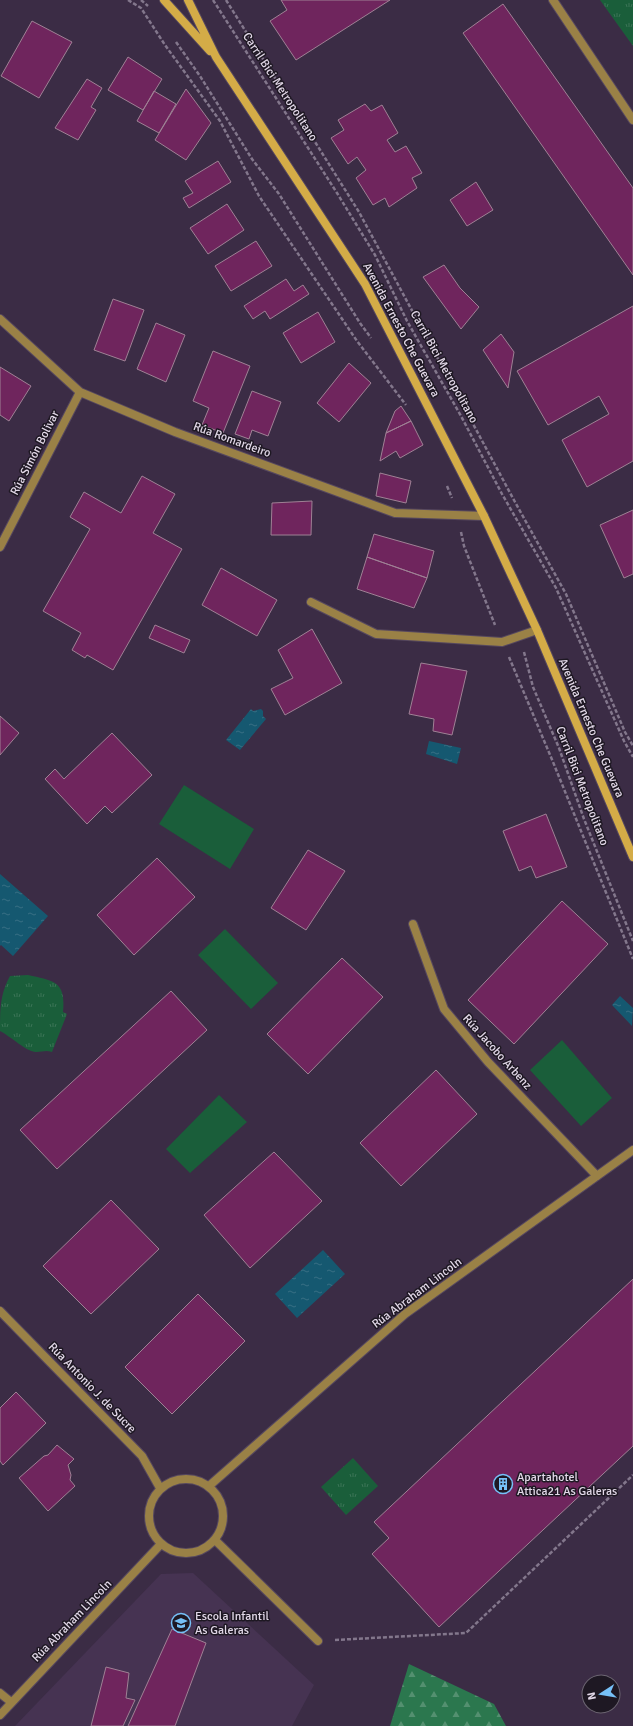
<svg xmlns="http://www.w3.org/2000/svg" width="633" height="1726" viewBox="0 0 633 1726" font-family="Signika,sans-serif">
<style>
.built{fill:#463352}
.forest{fill:url(#forest-firs)}
.park{fill:url(#park-tufts)}
.garden{fill:#1a5e3a}
.water{fill:url(#water-ripples)}
.building{fill:#6f255d;stroke:#9f8195}
.lines{fill:none;stroke-linecap:round;stroke-linejoin:round}
.street-casing{stroke:#56485f;stroke-width:10}
.secondary-casing{stroke:#56485f;stroke-width:10}
.path{stroke:#83778c;stroke-width:2.5;stroke-dasharray:4 2;stroke-linecap:butt}
.street{stroke:#9a8146;stroke-width:8}
.secondary{stroke:#d4ac47;stroke-width:8}
.labels{text-anchor:middle;dominant-baseline:central;stroke-width:3;stroke-linejoin:round;paint-order:stroke}
.street-label{font-size:12px;fill:#e2d8e8;stroke:#1e1823}
.poi-label{font-size:12px;fill:#e2d8e8;stroke:#1e1823;text-anchor:start}
</style>
<defs>
<pattern id="forest-firs" width="22" height="20" patternUnits="userSpaceOnUse"><rect width="22" height="20" fill="#2b774e"/><path d="M5 1l3.5 6h-7zM16 11l3.5 6h-7z" fill="#549070"/></pattern>
<pattern id="park-tufts" width="24" height="20" patternUnits="userSpaceOnUse"><rect width="24" height="20" fill="#1a5e3a"/><path d="M3 7l-1-3M5 7V3M7 7l1-3M15 17l-1-3M17 17v-4M19 17l1-3" fill="none" stroke="#3b7456"/></pattern>
<pattern id="water-ripples" width="26" height="14" patternUnits="userSpaceOnUse"><rect width="26" height="14" fill="#155870"/><path d="M2 4q2-2 4 0t4 0M15 11q2-2 4 0t4 0" fill="none" stroke="#376f84"/></pattern>
</defs>
<rect width="100%" height="100%" fill="#3b2c45"/>
<!-- built -->
<path class="built" d="M193,1573L314,1685L292,1726H15L161,1574Z"/>
<!-- forest -->
<path class="forest" d="M409,1664L494,1704L506,1726H390Z"/>
<!-- park -->
<path class="park" d="M600,0H633V46Z
M28,975C54,981 66,981 63,1012L67,1014L52,1052C46,1050 42,1052 36,1052C27,1052 10,1036 0,1031C0,1010 0,994 10,976Z
M353,1458L378,1486L346,1515L321,1487Z"/>
<!-- garden -->
<path class="garden" d="M184,785L254,829L230,869L159,824Z
M225,929L278,983L251,1009L198,955Z
M562,1040L612,1098L581,1126L530,1070Z
M219,1095L247,1122L190,1173L166,1149Z"/>
<!-- water -->
<path class="water" d="M251,709L253,711L261,709L263,711V716L266,719L240,750L226,740Z
M429,741L461,748L457,764L426,754Z
M0,874L48,916L13,956L1,945L0,946Z
M620,996L633,1008L632,1026L612,1005Z
M323,1250L345,1274L297,1318L275,1294Z"/>
<!-- building -->
<path class="building" d="M281,0H390L296,60L270,21L287,10Z
M503,4L633,188V275L463,33Z
M32,21L72,42L39,98L1,76Z
M128,57L162,79L143,110L108,90Z
M87,79L102,88L91,107L96,110L78,140L55,128Z
M186,89L211,123L186,160L155,140Z
M154,91L176,104L159,133L137,121Z
M365,104L371,111L382,105L398,133L387,140L395,152L406,146L422,173L412,178L417,188L389,207L385,198L373,205L356,178L366,170L357,157L348,164L331,138L344,130L338,120Z
M218,161L231,182L189,208L183,198L193,193L185,181Z
M476,182L493,210L467,226L450,200Z
M227,204L244,230L208,254L190,228Z
M256,241L272,266L231,291L215,266Z
M444,265L460,288L479,307L461,329L423,277Z
M286,279L294,291L303,285L309,294L270,319L265,311L253,319L244,306Z
M113,299L144,310L125,361L94,350Z
M633,306V461L587,487L562,440L609,414L599,396L548,425L517,371Z
M318,312L335,342L301,363L283,333Z
M156,323L185,335L166,382L137,369Z
M501,334L514,352L508,388L483,350Z
M213,351L250,366L223,433L202,425L209,408L193,401Z
M349,363L371,383L339,422L317,403Z
M0,367L31,386L9,421L0,415Z
M252,391L281,402L268,436L252,430L249,439L235,434Z
M401,406L411,421L386,433L395,411Z
M411,421L423,445L400,458L396,451L380,461L386,433Z
M380,473L411,481L406,503L376,496Z
M142,476L175,494L153,533L182,549L113,670L87,655L85,658L72,650L81,633L43,611L90,529L70,517L84,492L121,513Z
M312,501L311,535H271L272,503Z
M633,510V574L624,578L600,525Z
M374,534L434,551L427,578L367,557Z
M367,557L427,578L414,608L357,589Z
M221,568L277,600L257,636L202,605Z
M155,625L190,640L184,653L149,638Z
M312,629L342,683L285,715L271,689L293,678L278,650Z
M421,663L467,671L452,735L433,731L434,719L409,714Z
M0,716L19,733L0,755Z
M112,733L152,775L112,813L105,806L87,824L45,779L55,769L64,779Z
M546,814L567,867L536,878L531,866L519,871L503,831Z
M308,850L345,871L306,930L271,908Z
M157,858L195,897L134,955L97,915Z
M562,901L608,944L514,1044L468,1000Z
M342,958L383,997L308,1074L267,1034Z
M171,991L207,1030L57,1169L20,1130Z
M436,1070L477,1114L401,1186L360,1143Z
M274,1152L322,1201L250,1268L204,1215Z
M111,1200L159,1249L91,1314L43,1266Z
M633,1279V1446L439,1627L372,1554L389,1538L374,1522Z
M198,1294L245,1341L172,1414L125,1367Z
M16,1392L46,1423L3,1465L0,1461V1408Z
M57,1445L74,1459L68,1465L71,1475L70,1480L75,1486L48,1511L19,1478L44,1456L48,1455Z
M172,1629L206,1643L175,1726H128Z
M106,1667L129,1673L126,1698L135,1700L123,1726H91Z"/>
<g class="lines">
<defs>
<path id="street" d="M553,0L633,120
M0,319L80,392L175,432L395,513L484,516
M0,547L80,392
M311,602L376,634L502,642L537,630
M413,924L444,1009L488,1062L597,1176
M0,1311L142,1456L160,1488
M149 1516a37 37 0 1 1 74 0a37 37 0 1 1-74 0Z
M209,1486L405,1314L633,1150
M215,1540L318,1641
M0,1693L11,1702
M0,1715L161,1544"/>
<path id="secondary" d="M164,0L210,51
M188,0L216,57L365,284L484,516L537,630L633,857"/>
</defs>
<!-- street casing -->
<use href="#street" class="street-casing"/>
<!-- secondary casing -->
<use href="#secondary" class="secondary-casing"/>
<!-- path -->
<path class="path" d="M128,0L141,8L165,45L220,121L259,196L357,341L406,405
M141,0L148,6
M213,0L337,193L375,255L407,321L461,416L502,494L556,588L624,741L633,757
M226,0L359,212L515,502L566,594L625,732L633,746
M176,42L200,76L252,159L279,194L360,323L371,338
M447,486L452,498
M461,532L464,546L495,625
M524,652L533,687L559,748L584,819L633,941
M509,657L553,762L633,959
M335,1640L466,1633L633,1475"/>
<!-- street -->
<use href="#street" class="street"/>
<!-- secondary -->
<use href="#secondary" class="secondary"/>
</g>
<!-- icons -->
<defs>
<symbol id="building-ring" viewBox="-11 -11 22 22"><circle r="9.5" fill="#1e1823" stroke="#76c0f7" stroke-width="1.5"/><path d="M-4-6H4V6H1V3H-1V6H-4ZM-2.5-4.3h1.7v1.8h-1.7ZM.8-4.3h1.7v1.8H.8ZM-2.5-1h1.7V.8h-1.7ZM.8-1h1.7V.8H.8Z" fill="#76c0f7"/></symbol>
<symbol id="school-ring" viewBox="-11 -11 22 22"><circle r="9.5" fill="#1e1823" stroke="#76c0f7" stroke-width="1.5"/><path d="M0-5L7-2L0 1L-7-2ZM-4 1L0 2.5L4 1V4Q0 6-4 4Z" fill="#76c0f7"/></symbol>
</defs>
<g fill-rule="evenodd">
<use href="#building-ring" x="492" y="1473" width="22" height="22"/>
<use href="#school-ring" x="170" y="1612" width="22" height="22"/>
</g>
<g class="labels">
<!-- street labels -->
<g class="street-label">
<text transform="translate(280 87) rotate(57)">Carril Bici Metropolitano</text>
<text transform="translate(401 330) rotate(62)">Avenida Ernesto Che Guevara</text>
<text transform="translate(444 367) rotate(61)">Carril Bici Metropolitano</text>
<text transform="translate(232 440) rotate(20)">Rúa Romardeiro</text>
<text transform="translate(35 453) rotate(-63)">Rúa Simón Bolivar</text>
<text transform="translate(591 728) rotate(67)">Avenida Ernesto Che Guevara</text>
<text transform="translate(582 786) rotate(69)">Carril Bici Metropolitano</text>
<text transform="translate(497 1052) rotate(48)">Rúa Jacobo Arbenz</text>
<text transform="translate(417 1293) rotate(-37)">Rúa Abraham Lincoln</text>
<text transform="translate(92 1388) rotate(46)">Rúa Antonio J. de Sucre</text>
<text transform="translate(72 1621) rotate(-46)">Rúa Abraham Lincoln</text>
</g>
<!-- poi labels -->
<g class="poi-label">
<text x="517" y="1477">Apartahotel<tspan x="517" dy="14">Attica21 As Galeras</tspan></text>
<text x="195" y="1616">Escola Infantil<tspan x="195" dy="14">As Galeras</tspan></text>
</g>
</g>
<!-- north arrow -->
<g transform="translate(601 1694) rotate(258)"><circle r="19" fill="#1e1823" stroke="#6c6572"/>
<path d="M0-3L7 15L0 10L-7 15Z" fill="#76c0f7"/>
<text y="-6" font-size="11" font-weight="bold" text-anchor="middle" fill="#e2d8e8">N</text>
</g>
</svg>
